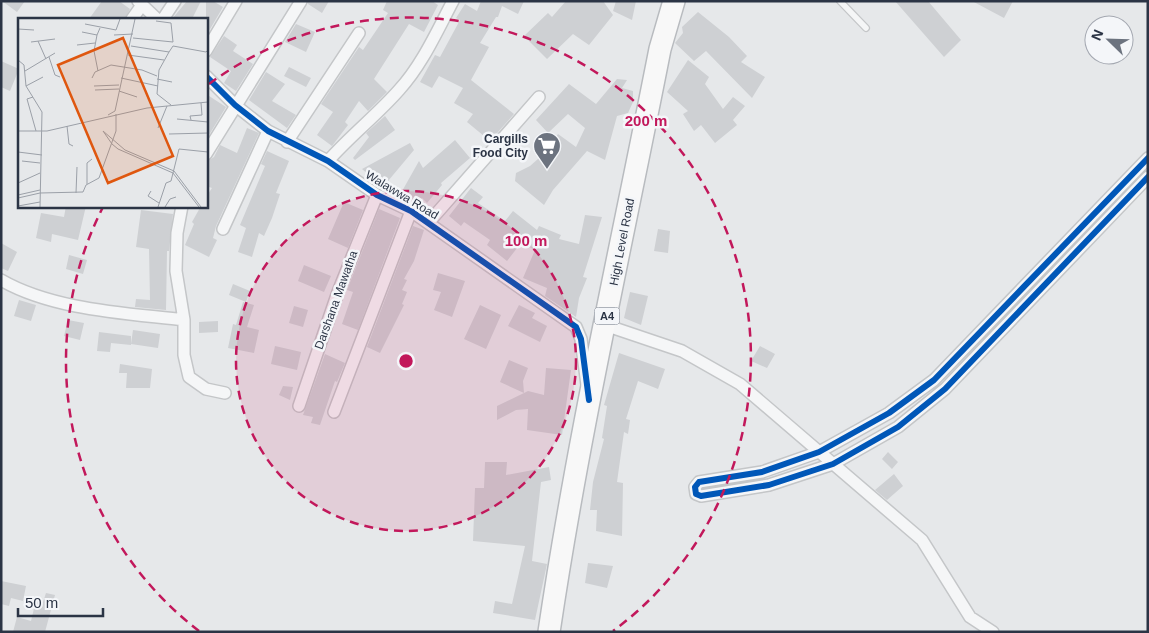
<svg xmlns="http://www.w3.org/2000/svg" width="1149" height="633" viewBox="0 0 1149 633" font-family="Helvetica,sans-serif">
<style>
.building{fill:#ced0d3}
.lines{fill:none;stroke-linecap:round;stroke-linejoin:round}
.lane-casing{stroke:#c4c6c8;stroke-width:8}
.street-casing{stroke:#c4c6c8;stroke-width:14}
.highway-casing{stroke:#b8bbbf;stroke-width:24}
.lane{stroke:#f5f6f7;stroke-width:5.5}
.street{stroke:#f5f6f7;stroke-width:11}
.highway{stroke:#f8f8f8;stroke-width:21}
.cycleway-casing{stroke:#f4f6f9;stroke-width:9}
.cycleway{stroke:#0057b8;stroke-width:6}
.ring{fill:none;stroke:#c2185b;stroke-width:2.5;stroke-dasharray:9 6}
.labels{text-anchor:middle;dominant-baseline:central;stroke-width:5;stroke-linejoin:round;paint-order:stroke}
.shield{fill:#f4f6f9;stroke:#676e7b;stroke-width:1}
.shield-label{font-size:11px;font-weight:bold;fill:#2b3445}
.poi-label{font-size:12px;font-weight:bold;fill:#2b3445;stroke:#f4f6f9;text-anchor:end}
.street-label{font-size:12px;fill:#2b3445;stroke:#f4f6f9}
.inset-road{fill:none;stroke:#9ba0a8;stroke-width:1}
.view{fill:#df570f;fill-opacity:0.15;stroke:#df570f;stroke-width:2.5}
.inset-edge{fill:none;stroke:#2b3445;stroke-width:2.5}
.centre{fill:#c2185b;stroke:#f4f6f9;stroke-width:2.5}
.ring-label{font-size:15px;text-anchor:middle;font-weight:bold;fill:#c2185b;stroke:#f4f6f9;stroke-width:5;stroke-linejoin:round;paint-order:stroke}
</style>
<rect width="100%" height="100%" fill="#e6e8ea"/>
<!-- building -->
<path class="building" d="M2,1H25L17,12Z
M102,1H119L130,9L125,19H89Z
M187,1H201L192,19H172Z
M206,1H213L223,7L206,36Z
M308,1H329L322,13L308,4Z
M387,1H432L438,5L424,32L409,24L374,79L387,92L368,111L359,101L345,122L348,125L332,146L317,135L333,112L321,104L359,47L363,50L388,13L383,10Z
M481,1H524L518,14L502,6L498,17H496L480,43L489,47L471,80L514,114L490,141L467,122L473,114L454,103L463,88L439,76L432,88L420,82L435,55L440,57L460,20L456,18L465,4L477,11Z
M566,1H603L613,15L589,45L573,34L547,59L524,36L548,13L552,17Z
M616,1H636L632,20L613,11Z
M895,1H928L961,40L944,57Z
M972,1H1013L1004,18Z
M698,12L729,37L747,56L741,62L765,77L752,98L706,51L694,61L675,43L683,33L682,27Z
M296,24L315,32L306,52L285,42Z
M224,36L237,45L233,51L253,64L236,91L224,83L231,71L210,57Z
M688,60L709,77L705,84L723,109L733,97L745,106L733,120L737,125L715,143L701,125L694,131L683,114L688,111L667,92Z
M1,61L19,69L10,91L1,87Z
M289,67L311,78L306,87L284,76Z
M266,72L285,84L272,101L296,115L287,128L249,100Z
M617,79L627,80L622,88L633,91V102L628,113L617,116L605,160L587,151L553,190L544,205L515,181L516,173L530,166L547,151L558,134L576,147L585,128L568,114L548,133L536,120L569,84L596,104Z
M206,94L226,107L209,135L206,133Z
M385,116L395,130L355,160L353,158L369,137L366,133Z
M247,128L259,133L216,226L213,238L217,240L209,257L185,245L194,224L192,222L201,206H206V197L212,188L206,186V162L214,157L220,145L237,153Z
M455,140L470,158L441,183L442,185L427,203L422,198L419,203L401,193L419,161L423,168Z
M410,143L414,150L383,187L362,169Z
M267,151L289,161L276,193L280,194L272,218L264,236L259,233L252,257L238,252L246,228L240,225L265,166L261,164Z
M471,188L483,197L478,203L505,221L513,211L537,230L539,226L561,235L559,239L579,244L585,215L602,217L583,277L587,278L579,298L576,317L545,296L547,288L523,278L535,250L521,243L507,261L487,245L490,240L464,222L461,226L449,216Z
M344,202L363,210L348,248L328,239Z
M66,206H86L78,240L52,234L51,242L36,238L41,213L64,217Z
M379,209L400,218L358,330L342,324L353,292L347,290Z
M141,210L173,214L169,251H167L166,310L135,307L136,299L150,300L149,249L136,247Z
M413,226L424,230L414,261L404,279L407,280L402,290L407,292L402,304L404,305L380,353L367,347Z
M658,229L670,231L668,253L654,251Z
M1,243L17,252L8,271L1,268Z
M69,255L87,260L83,274L66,269Z
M304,265L331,276L324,292L298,281Z
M438,273L465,281L452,317L434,310L441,292L433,290Z
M233,284L250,291L246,302L229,295Z
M630,292L648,296L641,325L624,318Z
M19,300L36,305L31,321L14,316Z
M243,302L254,305L247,327L259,330L254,353L228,348L233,324L236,325Z
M480,305L501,315L486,349L464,339Z
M519,305L535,313L532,318L547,326L540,342L508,326Z
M294,306L308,310L303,327L289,323Z
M68,320L84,323L80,340L64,336Z
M218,321V332L199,333V322Z
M133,330L160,334L158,348L131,344Z
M99,332L131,336V345L111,343L110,352L97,351Z
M275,346L301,352L297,370L271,364Z
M760,346L775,354L767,368L751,361Z
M619,353L665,369L658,389L638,381L626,419L630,420L628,434L624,432L617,482L623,483L622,536L596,531L597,510H590L593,482L604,439L602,438L607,406L604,405Z
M325,354L345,363L337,382L335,381L320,425L311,423L313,417L303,415Z
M509,360L528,368L523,381L524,393L528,391L544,395L546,368L571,370L562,435L527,430L528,409L516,410L497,420V406L524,393L500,382Z
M120,364L152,369L150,388H126L127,373H119Z
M283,386L293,387L290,400L279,395Z
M888,452L898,462L892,469L882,459Z
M485,462H507L506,475L549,467L551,480L541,482L532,561L547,564L535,620L493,613L495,601L512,604L525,546L473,541L475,488H484Z
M894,474L903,486L887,500L875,490Z
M588,563L613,566L607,588L585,583Z
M1,581L26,586L23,601L11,598L9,606L1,604Z
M46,593L55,595L45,632H13L17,617L31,621L36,600L43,602Z"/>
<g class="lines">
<defs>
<path id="lane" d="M840,1L866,28"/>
<path id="street" d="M138,1L157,19
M132,19L142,5
M163,19L175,1
M206,51L236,1
M206,76L235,105L268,131L328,161L377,195L411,211L576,327L581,339L587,385
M287,142L359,33
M206,154L301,1
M1148,158L934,380L889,413L819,452L762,472L699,482L695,487L696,494L701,496L769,485L833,464L898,427L945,389L1148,177
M328,161C350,136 377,115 399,90C422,65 437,31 453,1
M182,206L177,233L176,271L184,320V355L189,377L206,389L225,393
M429,222L539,97
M223,229L268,131
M1,280C53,310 126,313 184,320
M605,325L682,351L740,384L922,540L970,617L993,632
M299,406L338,292L377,195
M334,412L411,211"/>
<path id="highway" d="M549,632C578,436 622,243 660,49L674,1"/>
</defs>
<!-- lane casing -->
<use href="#lane" class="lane-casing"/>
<!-- street casing -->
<use href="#street" class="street-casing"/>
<!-- highway casing -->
<use href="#highway" class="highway-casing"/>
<!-- lane -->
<use href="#lane" class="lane"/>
<!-- street -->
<use href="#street" class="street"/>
<!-- highway -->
<use href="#highway" class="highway"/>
<defs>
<path id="cycleway" d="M206,76L235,105L268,131L328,161L377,195L411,211L576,327L581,339L589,400
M1148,158L934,380L889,413L819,452L762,472L699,482L695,487L696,494L701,496L769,485L833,464L898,427L945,389L1148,177"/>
</defs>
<!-- cycleway casing -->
<use href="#cycleway" class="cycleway-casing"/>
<!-- cycleway -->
<use href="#cycleway" class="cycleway"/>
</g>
<!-- distance rings -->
<circle cx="406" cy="361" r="170" fill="#c2185b" fill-opacity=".12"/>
<g class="ring">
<circle cx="406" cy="361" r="170"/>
<path d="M199 631A340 340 0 0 1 103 207M209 84A340 340 0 0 1 613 631"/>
</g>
<!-- icons -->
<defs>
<symbol id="supermarket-pin" viewBox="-11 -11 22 30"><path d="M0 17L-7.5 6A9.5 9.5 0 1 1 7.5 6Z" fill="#6c737f" stroke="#f4f6f9"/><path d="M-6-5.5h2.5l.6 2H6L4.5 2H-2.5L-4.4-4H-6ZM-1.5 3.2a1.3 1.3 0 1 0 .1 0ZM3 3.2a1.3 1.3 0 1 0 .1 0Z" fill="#fff"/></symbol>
</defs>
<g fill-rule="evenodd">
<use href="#supermarket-pin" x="531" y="130" width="32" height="43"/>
</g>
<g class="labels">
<!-- shield labels -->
<rect class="shield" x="594.5" y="307.5" width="25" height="17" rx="4"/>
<g class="shield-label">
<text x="607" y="316">A4</text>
</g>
<!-- poi labels -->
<g class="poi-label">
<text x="528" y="139">Cargills<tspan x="528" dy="14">Food City</tspan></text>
</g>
<!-- street labels -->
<g class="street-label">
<text transform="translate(402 195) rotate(31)">Walawwa Road</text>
<text transform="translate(622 242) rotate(-79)">High Level Road</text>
<text transform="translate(336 300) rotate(-70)">Darshana Mawatha</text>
</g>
</g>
<!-- overview -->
<g transform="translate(18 18)">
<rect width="190" height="190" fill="#e6e8ea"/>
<path class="inset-road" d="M138,3L153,5L155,24M67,6L98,12L102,1M0,11L16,12M64,14L79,17L82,10M79,17L76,33L80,53M96,17L115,16M115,20L155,24M20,23L28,41M13,24L37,21M59,27L77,25M113,28L151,34M110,37L146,42M31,39L37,57L42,59M0,42L6,47L8,68L24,94L22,189M7,53L37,35M74,60L77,54L93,47L124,52L139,58M103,60L140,68M139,61L154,64M8,68L25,59M76,68L101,67M77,72L101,71M101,73L119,79M15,79L9,81L18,113M153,87L139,76L141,52L151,34L155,28L188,34L190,32M90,97L97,93L117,1M159,101L190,104M173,102L172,98L184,97L183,85M49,108L51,126L55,128M140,110L149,88M0,113H29L129,90L190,84M151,116L190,115M0,134L24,137M4,143L22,145M0,165L22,155M69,166V145L74,141M133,173L130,178L141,185M58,175L59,149M0,177L22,172M0,180L22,175L65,174L68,167L81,160L98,113V96M0,188L22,184M140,189L148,165L153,163L161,131L190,134M147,189L152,181L158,179M181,189L155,155L100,131L94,126L85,113L107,132L156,153L183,189"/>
<path class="view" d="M105,20L155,138L90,165L40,47Z"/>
<rect width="190" height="190" class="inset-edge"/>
</g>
<circle cx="406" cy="361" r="8" class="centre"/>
<g class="ring-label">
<text x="646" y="126">200 m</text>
<text x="526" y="246">100 m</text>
</g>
<!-- border -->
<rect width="1149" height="633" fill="none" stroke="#2b3445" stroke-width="5"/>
<!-- north arrow -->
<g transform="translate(1109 40) rotate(293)"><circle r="24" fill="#f4f6f9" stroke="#a4a8b1"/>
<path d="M0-4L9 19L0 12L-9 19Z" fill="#6c737f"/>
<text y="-8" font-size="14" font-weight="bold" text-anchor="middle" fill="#2b3445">N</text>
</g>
<!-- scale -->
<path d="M18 608v8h85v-8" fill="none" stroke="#2b3445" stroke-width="2.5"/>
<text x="25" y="608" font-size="15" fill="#2b3445" stroke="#f4f6f9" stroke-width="4" paint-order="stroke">50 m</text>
</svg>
